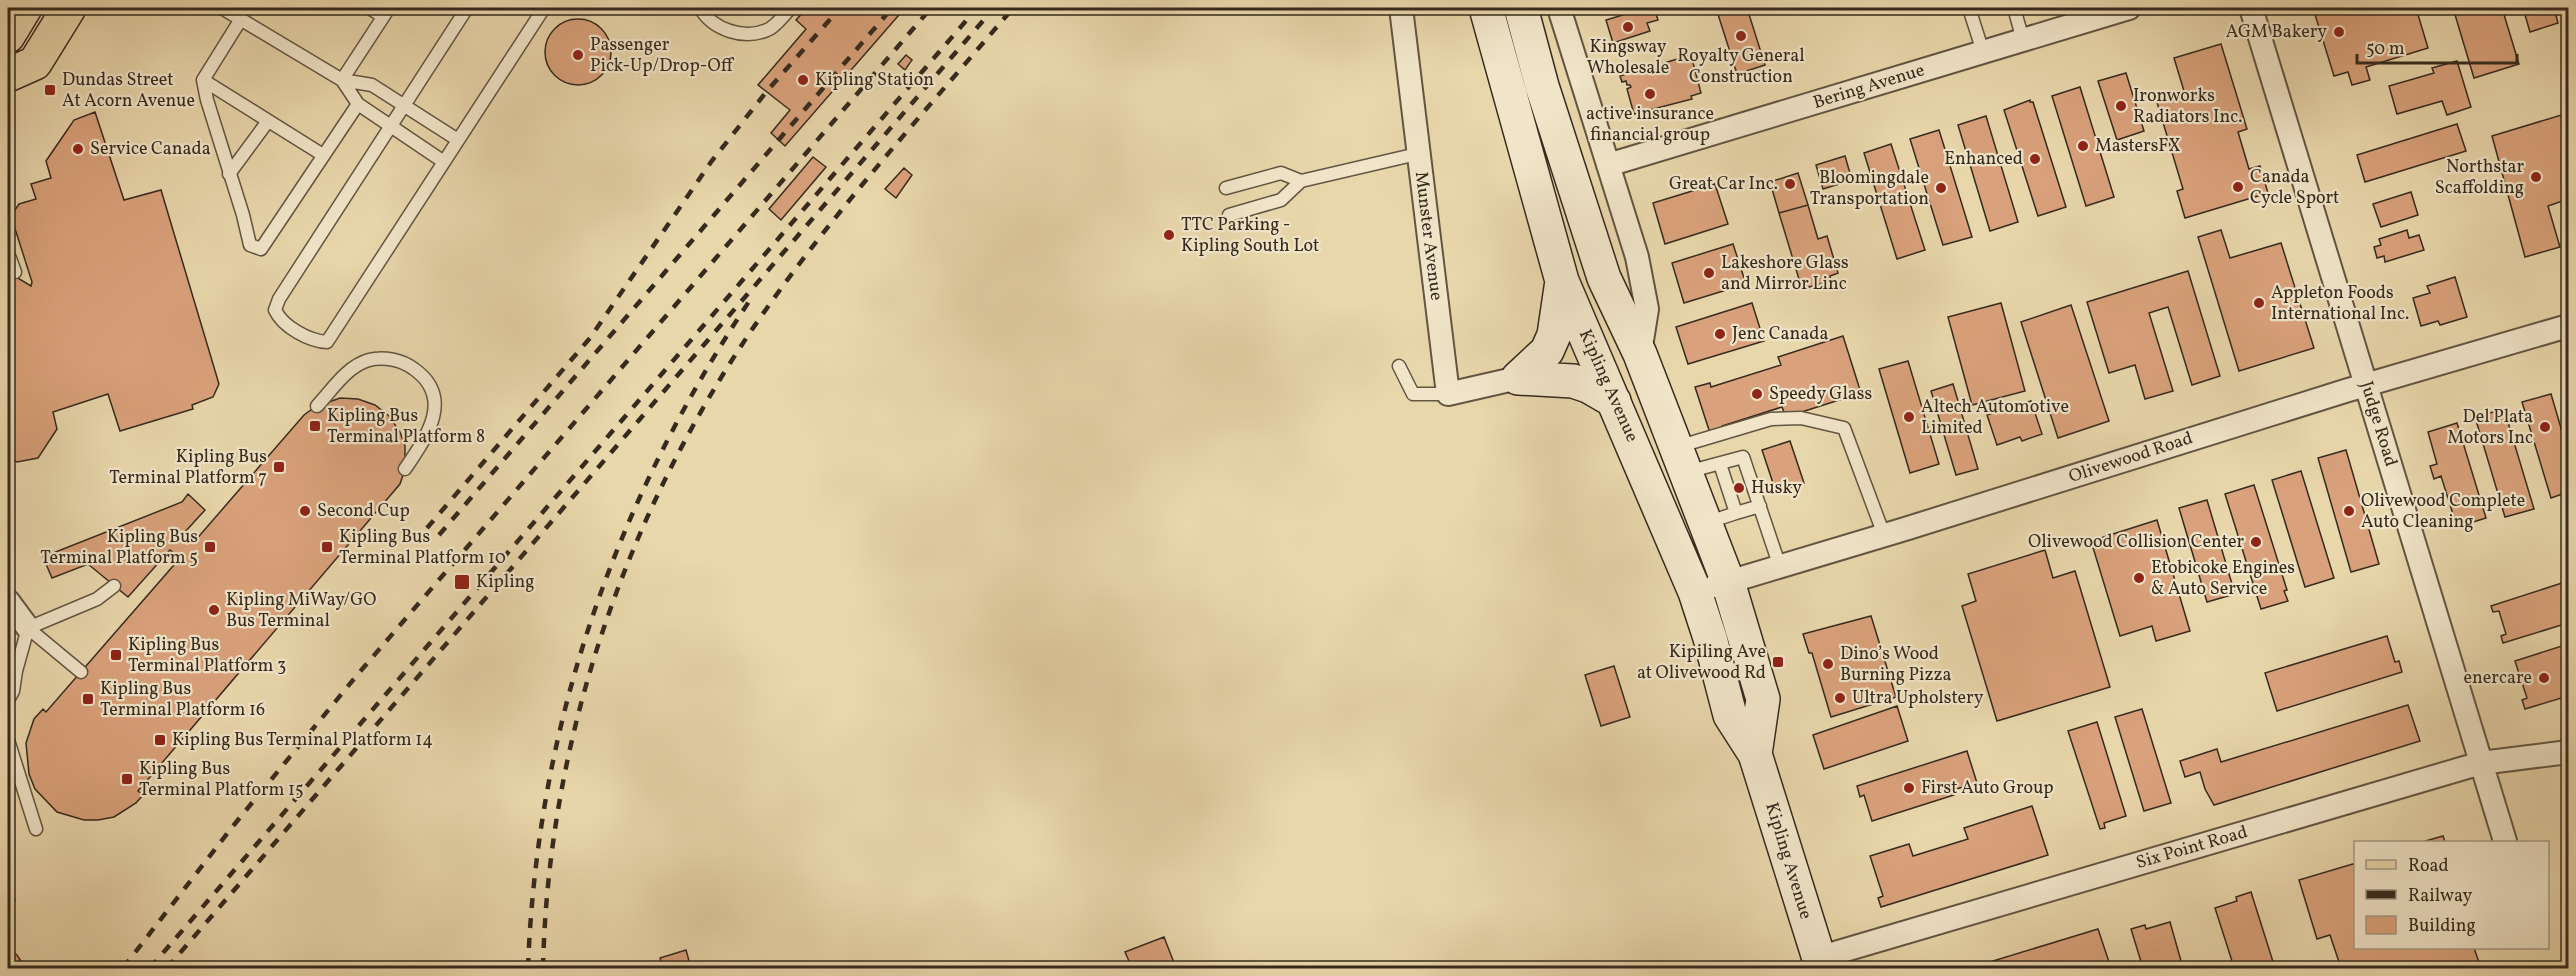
<svg xmlns="http://www.w3.org/2000/svg" width="2576" height="976" viewBox="0 0 2576 976" font-family="Vollkorn,serif">
<style>
.building{fill:#daa27c;stroke:#352a1e;stroke-width:1.5}
.lines{fill:none;stroke-linecap:round;stroke-linejoin:round}
.service-casing{stroke:#625542;stroke-width:15}
.minor-casing{stroke:#625542;stroke-width:26}
.secondary-casing{stroke:#352a1e;stroke-width:36}
.primary-casing{stroke:#352a1e;stroke-width:36}
.service{stroke:#f1e5c9;stroke-width:12}
.minor{stroke:#f1e5c9;stroke-width:22}
.secondary{stroke:#f1e5c9;stroke-width:33}
.primary{stroke:#e9d7ac;stroke-width:33}
.rail{stroke:#352a1e;stroke-width:4.5;stroke-dasharray:10 10;stroke-linecap:butt}
.poi-dot{fill:#8f2418;stroke:#f1e5c9;stroke-width:2}
.labels{text-anchor:middle;dominant-baseline:central;stroke-width:4.5;stroke-linejoin:round;paint-order:stroke}
.poi-label{font-size:18px;fill:#352a1e;stroke:#f1e5c9;text-anchor:start}
.street-label{font-size:18px;fill:#352a1e;stroke:#f1e5c9}
</style>
<rect width="100%" height="100%" fill="#e9d7ac"/>
<filter id="stains"><feTurbulence type="fractalNoise" baseFrequency=".00333" numOctaves="4"/><feColorMatrix values="0 0 0 0 .2 0 0 0 0 .09 0 0 0 0 .02 0 0 0 .5 -.17"/></filter>
<radialGradient id="worn" r=".72"><stop offset=".6" stop-color="#630" stop-opacity="0"/><stop offset="1" stop-color="#630" stop-opacity=".3"/></radialGradient>
<!-- building -->
<path class="building" d="M807,8H905L785,146L771,133L790,110L758,85L806,29L796,20Z
M1646,8H1654L1658,20L1647,23L1650,31L1613,43L1606,20Z
M1716,8H1747L1765,65L1737,74Z
M2313,8H2416L2428,48L2366,67L2370,80L2352,85L2348,72L2334,76Z
M2453,8H2502L2519,64L2474,78Z
M2523,8H2554L2558,23L2530,32Z
M545 52a33 33 0 1 1 66 0a33 33 0 1 1-66 0Z
M2221,44L2247,129L2238,132L2249,169L2260,166L2268,193L2185,218L2177,191L2183,189L2156,99L2184,91L2174,58Z
M906,55L912,60L905,70L898,64Z
M1691,55L1701,93L1691,96L1692,99L1634,114L1627,89L1631,87L1630,85H1627L1626,81L1622,82L1620,76Z
M2457,61L2471,107L2447,115L2442,101L2397,114L2389,86L2434,73L2432,68Z
M2126,73L2144,131L2117,140L2098,81Z
M2080,87L2114,197L2086,206L2052,96Z
M2030,100V102H2033L2066,207L2038,216L2004,110Z
M95,112L124,200L161,190L219,384L213,397L192,405L193,409L120,431L108,394L53,412L57,429L38,458L17,462L8,457V272L31,286L32,282L11,216L19,204L36,199L31,184L51,178L46,161L74,120Z
M2568,113V199L2548,206L2560,247L2525,257L2492,136Z
M1986,116L2018,222L1990,231L1958,125Z
M2457,124L2466,151L2365,182L2357,155Z
M1939,130L1972,237L1943,245L1910,139Z
M1891,144L1925,250L1897,259L1864,153Z
M1845,156L1852,180L1823,189L1816,165Z
M813,157L826,167L781,220L769,209Z
M904,168L912,175L896,198L885,189Z
M1798,173L1808,205L1779,213L1770,182Z
M1715,184L1728,224L1665,244L1653,203Z
M2411,192L2418,215L2381,227L2373,204Z
M1808,205L1818,239L1827,236L1838,273L1830,276L1831,281L1802,289L1779,213Z
M2221,230L2230,258L2281,243L2314,348L2239,371L2198,237Z
M2407,230L2409,238L2419,235L2424,250L2385,262L2384,256L2377,258L2374,247L2381,245L2379,239Z
M1733,244L1746,284L1684,303L1672,263Z
M2188,271L2220,376L2192,385L2168,307L2149,313L2173,391L2145,399L2135,365L2109,373L2087,302Z
M2455,277L2467,317L2440,325L2438,321L2421,326L2413,298L2430,293L2427,286Z
M1752,303L1764,341L1688,364L1676,327Z
M2001,303L2025,391L1972,405L1948,317Z
M2071,305L2109,421L2058,438L2021,322Z
M1843,336L1861,393L1786,417L1782,407L1722,426L1723,429L1710,433L1695,387L1710,383L1711,387L1781,365L1778,357Z
M1908,361L1939,464L1910,473L1879,369Z
M1953,384L1978,469L1956,475L1931,391Z
M2551,394L2568,452V492L2551,498L2522,402Z
M340,398L358,399L375,405L389,416L400,432L405,446V469L400,484L138,791L143,795L136,803L114,817L98,820H84L57,812L35,789L29,774L26,743L34,719L43,709L46,712L180,558L170,550L128,597L88,564L52,578L43,557L182,502L188,494L205,510L184,533L194,542L304,415L315,407Z
M2031,401L2042,434L2022,441L2020,437L1997,445L1987,415Z
M2504,409L2534,509L2505,517L2475,417Z
M2457,423L2486,518L2457,527L2441,476L2434,479L2430,466L2437,464L2428,432Z
M1790,441L1804,483L1776,492L1762,450Z
M2346,450L2379,564L2351,572L2318,458Z
M2301,471L2334,578L2305,587L2272,480Z
M2254,485L2287,590L2284,591L2288,601L2261,609L2225,494Z
M2207,500L2235,594L2207,602L2179,508Z
M2157,520L2190,631L2156,641L2152,626L2120,636L2091,541Z
M2045,550L2053,578L2075,571L2110,687L1997,721L1962,606L1976,601L1968,574Z
M2568,581V623L2503,643L2501,636L2506,634L2499,611L2493,612L2491,606Z
M1871,616L1896,697L1831,717L1812,653H1809L1803,634Z
M2387,636L2395,662L2399,661L2402,672L2277,711L2265,673Z
M2568,644V696L2525,709L2522,700L2527,698L2515,661Z
M1614,666L1630,717L1601,726L1585,675Z
M2408,705L2420,741L2214,805L2205,789L2200,772L2185,777L2180,761L2217,749L2221,762Z
M1897,706L1908,741L1824,769L1813,735Z
M2142,709L2171,803L2144,811L2115,717Z
M2097,722L2126,816L2104,823L2105,828L2100,829L2068,731Z
M1967,751L1977,783L1953,790L1954,795L1872,821L1864,795L1860,797L1857,786Z
M2032,806L2048,855L1881,907L1878,898L1883,896L1870,856L1909,844L1913,856L1968,839L1964,828Z
M2443,836L2445,842H2422Z
M2356,863V948H2474L2481,968H2341L2330,935L2317,939L2299,880Z
M8,877L15,901L8,902L14,921L8,923Z
M2251,892L2275,968H2212L2232,961L2215,908L2237,901L2236,897Z
M2170,922L2183,968H2143L2131,929L2145,925L2146,929Z
M2098,929L2111,968H1970Z
M1164,937L1176,968H1132L1125,952Z
M8,948L17,955L24,966L8,968Z
M686,950L691,968H663L660,958Z
M2562,961L2564,968H2537Z"/>
<g class="lines">
<defs>
<path id="service" d="M222,8L342,80L372,85L458,140
M369,8L383,16
M467,8L279,299L275,310C283,327 309,341 327,342L544,8
M700,8C713,30 744,40 767,30C776,27 784,14 791,8
M1969,8L1983,52
M2014,8L2023,40
M241,19L203,80L207,100L243,215L250,245L261,249L358,104
M203,80L323,155
M342,80L358,104L444,162
M342,80L389,8
M229,174L268,121
M1226,188L1281,173L1301,181
M1229,215L1281,200L1301,181L1417,154
M8,253L15,272
M1399,366L1413,394H1448
M317,406C332,390 347,366 369,360C384,356 402,360 414,369C455,398 426,438 405,469
M1677,447L1771,419L1801,418L1844,428L1884,535
M1720,464L1736,513L1760,506
M1687,472L1743,457L1780,567
M1706,523L1736,513
M28,628L81,672
M8,700L13,691L16,671L28,628L97,599L114,586
M8,740L36,829"/>
<path id="minor" d="M1401,8L1448,394L1518,378
M1559,8L1637,257L1647,309L1640,353
M2251,8L2505,841
M1608,165L2129,8
M1715,586L1905,529L2345,391L2568,326
M8,601L28,628
M1818,958L2481,763L2568,752"/>
<path id="secondary" d="M1486,8L1562,281L1695,592L1710,638L1730,715L1755,754L1822,968
M1521,8L1542,86L1604,278L1640,354L1728,582L1763,699L1755,754
M1518,378L1547,351L1554,335L1562,281
M1518,378L1573,381L1588,386L1614,401"/>
<path id="primary" d="M8,36L25,8
M8,75L35,63L69,8"/>
</defs>
<!-- service casing -->
<use href="#service" class="service-casing"/>
<!-- minor casing -->
<use href="#minor" class="minor-casing"/>
<!-- secondary casing -->
<use href="#secondary" class="secondary-casing"/>
<!-- primary casing -->
<use href="#primary" class="primary-casing"/>
<!-- service -->
<use href="#service" class="service"/>
<!-- minor -->
<use href="#minor" class="minor"/>
<!-- secondary -->
<use href="#secondary" class="secondary"/>
<!-- primary -->
<use href="#primary" class="primary"/>
<!-- rail -->
<path class="rail" d="M427,528L590,338L711,162L767,91L840,8
M439,535L892,8
M123,968L233,826L358,674L931,8
M150,968L977,8
M167,968L994,8
M528,968C537,724 615,503 750,300
M543,968C548,744 623,523 747,337C824,222 923,114 1013,8"/>
</g>
<!-- markers -->
<g class="poi-dot">
<circle cx="1628" cy="27" r="6"/>
<circle cx="2339" cy="32" r="6"/>
<circle cx="1741" cy="36" r="6"/>
<circle cx="578" cy="55" r="6"/>
<circle cx="803" cy="80" r="6"/>
<rect x="44" y="84" width="12" height="12" rx="3"/>
<circle cx="1650" cy="94" r="6"/>
<circle cx="2121" cy="106" r="6"/>
<circle cx="2083" cy="146" r="6"/>
<circle cx="78" cy="149" r="6"/>
<circle cx="2035" cy="159" r="6"/>
<circle cx="2536" cy="177" r="6"/>
<circle cx="1790" cy="184" r="6"/>
<circle cx="2238" cy="187" r="6"/>
<circle cx="1941" cy="188" r="6"/>
<circle cx="1169" cy="235" r="6"/>
<circle cx="1709" cy="273" r="6"/>
<circle cx="2259" cy="303" r="6"/>
<circle cx="1720" cy="334" r="6"/>
<circle cx="1757" cy="394" r="6"/>
<circle cx="1909" cy="417" r="6"/>
<rect x="309" y="420" width="12" height="12" rx="3"/>
<circle cx="2545" cy="427" r="6"/>
<rect x="273" y="461" width="12" height="12" rx="3"/>
<circle cx="1739" cy="488" r="6"/>
<circle cx="305" cy="511" r="6"/>
<circle cx="2349" cy="511" r="6"/>
<circle cx="2256" cy="542" r="6"/>
<rect x="204" y="541" width="12" height="12" rx="3"/>
<rect x="321" y="541" width="12" height="12" rx="3"/>
<circle cx="2139" cy="578" r="6"/>
<rect x="454" y="574" width="16" height="16" rx="3"/>
<circle cx="214" cy="610" r="6"/>
<rect x="110" y="649" width="12" height="12" rx="3"/>
<rect x="1772" y="656" width="12" height="12" rx="3"/>
<circle cx="1828" cy="664" r="6"/>
<circle cx="2544" cy="678" r="6"/>
<circle cx="1840" cy="698" r="6"/>
<rect x="82" y="693" width="12" height="12" rx="3"/>
<rect x="154" y="734" width="12" height="12" rx="3"/>
<rect x="121" y="773" width="12" height="12" rx="3"/>
<circle cx="1909" cy="788" r="6"/>
</g>
<g class="labels">
<!-- poi labels -->
<g class="poi-label">
<text x="2327" y="32" text-anchor="end">AGM Bakery</text>
<text x="590" y="45">Passenger<tspan x="590" dy="21">Pick-Up/Drop-Off</tspan></text>
<text x="1628" y="47" text-anchor="middle">Kingsway<tspan x="1628" dy="21">Wholesale</tspan></text>
<text x="1741" y="56" text-anchor="middle">Royalty General<tspan x="1741" dy="21">Construction</tspan></text>
<text x="62" y="80">Dundas Street<tspan x="62" dy="21">At Acorn Avenue</tspan></text>
<text x="815" y="80">Kipling Station</text>
<text x="2133" y="96">Ironworks<tspan x="2133" dy="21">Radiators Inc.</tspan></text>
<text x="1650" y="114" text-anchor="middle">active insurance<tspan x="1650" dy="21">financial group</tspan></text>
<text x="2095" y="146">MastersFX</text>
<text x="90" y="149">Service Canada</text>
<text x="2023" y="159" text-anchor="end">Enhanced</text>
<text x="2524" y="167" text-anchor="end">Northstar<tspan x="2524" dy="21">Scaffolding</tspan></text>
<text x="2250" y="177">Canada<tspan x="2250" dy="21">Cycle Sport</tspan></text>
<text x="1929" y="178" text-anchor="end">Bloomingdale<tspan x="1929" dy="21">Transportation</tspan></text>
<text x="1778" y="184" text-anchor="end">Great Car Inc.</text>
<text x="1181" y="225">TTC Parking -<tspan x="1181" dy="21">Kipling South Lot</tspan></text>
<text x="1721" y="263">Lakeshore Glass<tspan x="1721" dy="21">and Mirror Linc</tspan></text>
<text x="2271" y="293">Appleton Foods<tspan x="2271" dy="21">International Inc.</tspan></text>
<text x="1732" y="334">Jenc Canada</text>
<text x="1769" y="394">Speedy Glass</text>
<text x="1921" y="407">Altech Automotive<tspan x="1921" dy="21">Limited</tspan></text>
<text x="327" y="416">Kipling Bus<tspan x="327" dy="21">Terminal Platform 8</tspan></text>
<text x="2533" y="417" text-anchor="end">Del Plata<tspan x="2533" dy="21">Motors Inc</tspan></text>
<text x="267" y="457" text-anchor="end">Kipling Bus<tspan x="267" dy="21">Terminal Platform 7</tspan></text>
<text x="1751" y="488">Husky</text>
<text x="2361" y="501">Olivewood Complete<tspan x="2361" dy="21">Auto Cleaning</tspan></text>
<text x="317" y="511">Second Cup</text>
<text x="198" y="537" text-anchor="end">Kipling Bus<tspan x="198" dy="21">Terminal Platform 5</tspan></text>
<text x="339" y="537">Kipling Bus<tspan x="339" dy="21">Terminal Platform 10</tspan></text>
<text x="2244" y="542" text-anchor="end">Olivewood Collision Center</text>
<text x="2151" y="568">Etobicoke Engines<tspan x="2151" dy="21">&amp; Auto Service</tspan></text>
<text x="476" y="582">Kipling</text>
<text x="226" y="600">Kipling MiWay/GO<tspan x="226" dy="21">Bus Terminal</tspan></text>
<text x="128" y="645">Kipling Bus<tspan x="128" dy="21">Terminal Platform 3</tspan></text>
<text x="1766" y="652" text-anchor="end">Kipiling Ave<tspan x="1766" dy="21">at Olivewood Rd</tspan></text>
<text x="1840" y="654">Dino’s Wood<tspan x="1840" dy="21">Burning Pizza</tspan></text>
<text x="2532" y="678" text-anchor="end">enercare</text>
<text x="100" y="689">Kipling Bus<tspan x="100" dy="21">Terminal Platform 16</tspan></text>
<text x="1852" y="698">Ultra Upholstery</text>
<text x="172" y="740">Kipling Bus Terminal Platform 14</text>
<text x="139" y="769">Kipling Bus<tspan x="139" dy="21">Terminal Platform 15</tspan></text>
<text x="1921" y="788">First Auto Group</text>
</g>
<!-- street labels -->
<g class="street-label">
<text transform="translate(1869 87) rotate(-17)">Bering Avenue</text>
<text transform="translate(1428 236) rotate(83)">Munster Avenue</text>
<text transform="translate(1608 386) rotate(66)">Kipling Avenue</text>
<text transform="translate(2378 424) rotate(73)">Judge Road</text>
<text transform="translate(2131 458) rotate(-18)">Olivewood Road</text>
<text transform="translate(2192 848) rotate(-16)">Six Point Road</text>
<text transform="translate(1788 861) rotate(73)">Kipling Avenue</text>
</g>
</g>
<!-- margin -->
<rect width="2576" height="976" fill="none" stroke="#e9d7ac" stroke-width="30"/>
<rect x="9" y="9" width="2558" height="958" fill="none" stroke="#352a1e" stroke-width="3"/>
<rect x="15" y="15" width="2546" height="946" fill="none" stroke="#352a1e" stroke-width="1.5"/>
<!-- legend -->
<rect x="2354" y="841" width="195" height="108" fill="#f1e5c9" stroke="#a69a85" stroke-width="1.5"/>
<rect x="2366" y="860" width="30" height="9" fill="#e9d7ac" stroke="#a69a85" stroke-width="1.5"/>
<text x="2408" y="871" font-size="18" fill="#352a1e">Road</text>
<rect x="2366" y="890" width="30" height="9" fill="#352a1e" stroke="#a69a85" stroke-width="1.5"/>
<text x="2408" y="901" font-size="18" fill="#352a1e">Railway</text>
<rect x="2366" y="916" width="30" height="18" fill="#daa27c" stroke="#a69a85" stroke-width="1.5"/>
<text x="2408" y="931" font-size="18" fill="#352a1e">Building</text>
<!-- scale -->
<path d="M2357 54v9h160v-9" fill="none" stroke="#352a1e" stroke-width="3"/>
<text x="2366" y="54" font-size="18" fill="#352a1e" stroke="#f1e5c9" stroke-width="4.5" paint-order="stroke">50 m</text>
<rect width="100%" height="100%" filter="url(#stains)"/>
<rect width="100%" height="100%" fill="url(#worn)"/>
</svg>
